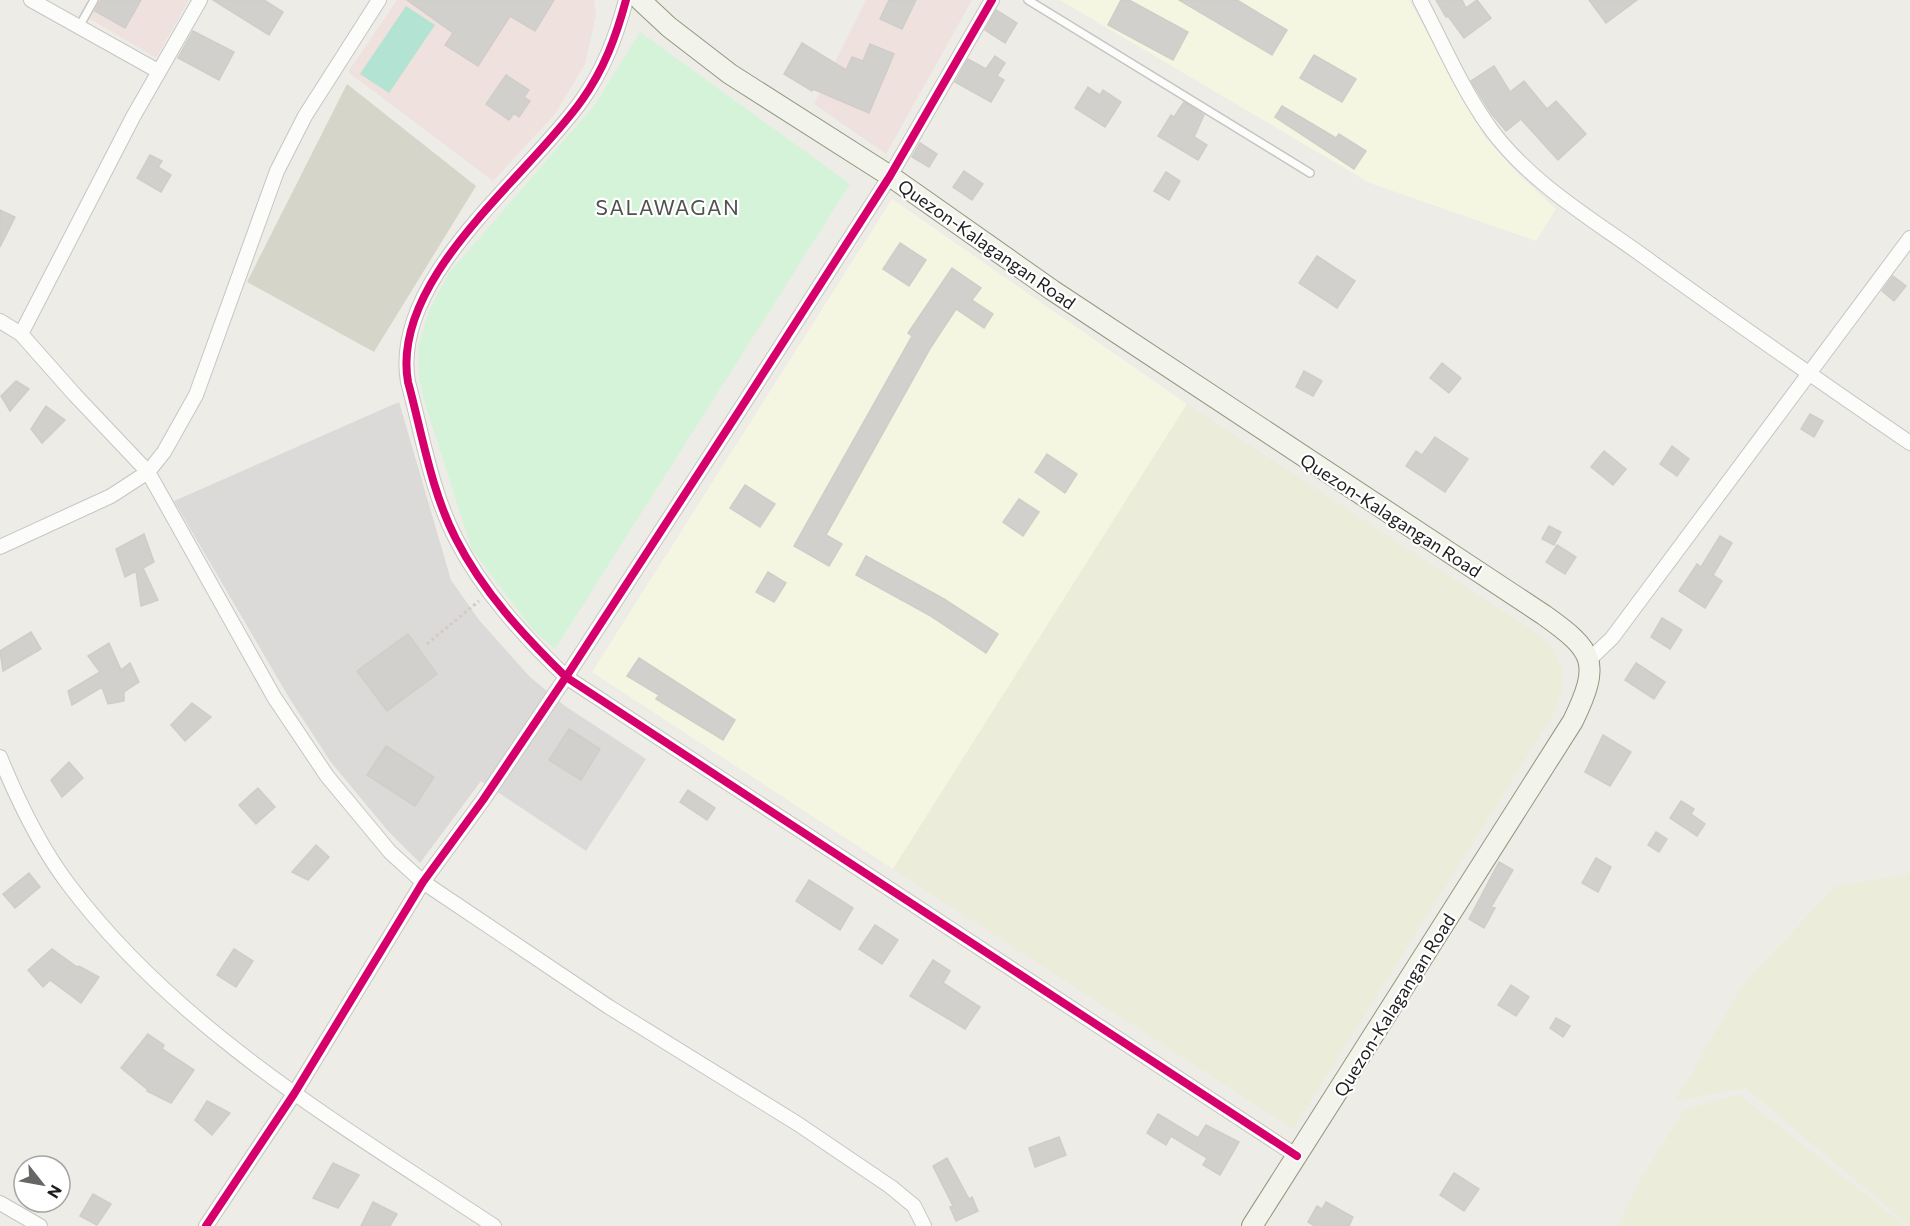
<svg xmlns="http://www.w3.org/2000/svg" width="1910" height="1226" viewBox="0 0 1910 1226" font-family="Commissioner,sans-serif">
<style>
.commercial{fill:#efe1dd}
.education{fill:#f5f6e2}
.religious{fill:#dbdad8}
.construction{fill:#d5d5c9}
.farmland{fill:#ebedda}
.park{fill:#d5f3d8}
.pitch{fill:#b3e4d3}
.building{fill:#d2d0cc;stroke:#d0cdc8;stroke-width:1.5}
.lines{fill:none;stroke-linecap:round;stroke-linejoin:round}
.service-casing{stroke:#c5c5c3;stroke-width:10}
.minor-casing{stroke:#c5c5c3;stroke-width:16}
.secondary-casing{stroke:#93977f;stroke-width:22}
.path{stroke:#d6cac6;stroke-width:3;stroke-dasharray:3 3;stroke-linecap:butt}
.service{stroke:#fcfcfb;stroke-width:7}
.minor{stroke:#fcfcfb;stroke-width:14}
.secondary{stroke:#f2f3ea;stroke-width:20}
.cycleway-casing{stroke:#fff;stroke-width:11}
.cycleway{stroke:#d6006c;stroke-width:8}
.labels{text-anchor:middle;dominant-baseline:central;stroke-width:4.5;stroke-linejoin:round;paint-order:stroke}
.street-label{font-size:18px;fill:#1e1e1e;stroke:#fff}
.quarter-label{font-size:21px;letter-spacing:1.5px;fill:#515151;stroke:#fff}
</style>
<rect width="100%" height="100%" fill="#edece7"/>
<!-- commercial -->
<path class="commercial" d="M98,0H189L156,58L88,18Z
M397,0H594L596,15L585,64L555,114L493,181L348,72Z
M866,0H972L886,154L814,104Z"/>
<!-- education -->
<path class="education" d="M1060,0H1409L1485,137L1519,175L1556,209L1536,241L1370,183Z
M892,199L1187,404L893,869L592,672Z"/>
<!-- religious -->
<path class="religious" d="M399,402L451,580L479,620L530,677L565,706L646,759L586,851L481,781L420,863L388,831L330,761L288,696L174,501Z"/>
<!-- construction -->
<path class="construction" d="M347,84L476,186L374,352L247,282Z"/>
<!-- farmland -->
<path class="farmland" d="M1187,404L1533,631L1552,647L1562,667V689L1555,712L1293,1129L893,869Z
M1910,874V1226L1746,1088L1675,1101L1744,983L1836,886Z
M1738,1094L1905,1226H1618L1639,1182L1684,1110Z"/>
<!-- park -->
<path class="park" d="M640,32L850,184L555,649L533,630L472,550L424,400L419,377L418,348L429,311L449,273L594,106Z"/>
<!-- pitch -->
<path class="pitch" d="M406,6L435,25L389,93L360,74Z"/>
<!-- building -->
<path class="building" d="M101,0H141L125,28L95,11Z
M213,0H264L283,12L269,35Z
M407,0H554L535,31L510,16L478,66L445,45L453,33Z
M889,0H916L902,29L880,19Z
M1121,0H1129L1188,32L1173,60L1108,25Z
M1179,0H1237L1287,30L1272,55Z
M1436,0H1462L1466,8L1477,0L1491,18L1464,38L1448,16L1446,17Z
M1589,0H1637L1606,23Z
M996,10L1017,23L1005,43L985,30Z
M193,31L234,52L219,80L178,58Z
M802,43L846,70L852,57L863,61L870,44L894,54L869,113L813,89L812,91L784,74Z
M1314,55L1356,79L1342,102L1300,78Z
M995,56L1005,63L997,76L1004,80L991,102L955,82L968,59L986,69Z
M1494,66L1510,92L1524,81L1547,109L1556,101L1586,134L1558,160L1521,119L1506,131L1491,113L1471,81Z
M506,75L529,90L524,97L530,101L519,117L514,113L509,120L486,104Z
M1088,87L1100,95L1103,90L1121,102L1105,127L1075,108Z
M1184,102L1204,115L1194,137L1207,145L1198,160L1158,136L1171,115L1174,117Z
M1282,106L1336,138L1339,134L1366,151L1354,169L1275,117Z
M920,143L937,154L929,167L912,157Z
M150,155L162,161L158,167L171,175L161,192L137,178Z
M964,171L983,184L972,200L953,187Z
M1166,172L1180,181L1169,200L1154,191Z
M0,210L15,217L0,247Z
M900,243L926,260L909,286L883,269Z
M1317,256L1355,281L1337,308L1299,283Z
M952,268L981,288L972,300L993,314L984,328L956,309L931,347L826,535L842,544L829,566L794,546L912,336L908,333Z
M1893,276L1906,286L1894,301L1882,291Z
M1442,363L1461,378L1449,393L1430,378Z
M1304,371L1322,381L1313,396L1296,387Z
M16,381L29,389L10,411L1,396Z
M46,406L65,420L42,443L31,429Z
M1810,414L1823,421L1814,437L1801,429Z
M1435,437L1468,459L1445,492L1406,466L1416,451L1422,455Z
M1672,446L1689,459L1677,476L1660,464Z
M1604,451L1626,469L1613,485L1591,467Z
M1047,454L1077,474L1065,493L1035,472Z
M745,485L775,504L760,527L730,508Z
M1019,499L1039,512L1023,536L1003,522Z
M1549,526L1561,532L1554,545L1542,539Z
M144,534L154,562L143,568L158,600L141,606L136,571L125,577L116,549Z
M1720,536L1732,543L1713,575L1722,581L1705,608L1679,591L1697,564L1701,567Z
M1557,545L1576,557L1565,574L1546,562Z
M866,556L944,599L998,634L986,653L929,615L856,575Z
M768,572L786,583L774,602L756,592Z
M1662,618L1682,630L1670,649L1651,637Z
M31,632L41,649L3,671L0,651Z
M408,634L437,674L387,711L357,671Z
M109,643L121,670L130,663L139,682L124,692V701L108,704L102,687L72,705L68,691L100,672L88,656Z
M639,658L735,720L723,740L656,699L659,695L627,676Z
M1636,663L1665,682L1654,699L1625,680Z
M192,703L211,717L185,741L171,725Z
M569,729L600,749L581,780L549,760Z
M1603,735L1631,752L1610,786L1585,772Z
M386,746L434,777L415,806L367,775Z
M69,762L83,778L62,797L51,780Z
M258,788L275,807L256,824L239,805Z
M688,790L715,808L707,820L680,802Z
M1681,801L1694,809L1691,814L1705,824L1697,836L1670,818Z
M1656,832L1667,839L1659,852L1648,845Z
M316,845L329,857L308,880L292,872Z
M1596,858L1611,867L1598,892L1582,883Z
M1499,862L1513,870L1491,907L1495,908L1484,928L1469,919Z
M29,873L40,887L15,908L3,894Z
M809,880L853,908L840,930L796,901Z
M875,925L898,940L882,964L859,949Z
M52,949L77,967L79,966L99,977L81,1003L50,980L43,987L28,970Z
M234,949L253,961L236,987L217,975Z
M933,960L950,971L943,983L980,1007L965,1029L910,996Z
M1511,985L1529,997L1516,1016L1498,1005Z
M1556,1018L1570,1026L1563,1037L1550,1028Z
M148,1034L164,1045L162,1049L194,1070L171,1103L147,1091L148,1090L121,1068Z
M207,1101L230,1113L212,1135L195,1120Z
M1158,1114L1198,1138L1206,1125L1239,1142L1220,1175L1203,1165L1207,1158L1171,1136L1166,1145L1147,1133Z
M1059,1137L1066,1155L1035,1167L1029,1148Z
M947,1158L969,1199L972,1197L978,1211L956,1221L950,1207L953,1206L933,1166Z
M333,1163L359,1175L338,1208L313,1198Z
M1454,1173L1479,1189L1464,1211L1440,1195Z
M93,1194L111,1204L97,1225L80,1216Z
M373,1202L397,1214L390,1226H361Z
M1326,1202L1353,1217L1349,1226H1315L1308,1222L1317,1206L1322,1209Z"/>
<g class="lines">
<defs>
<path id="service" d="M1028,0L1310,173
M80,25L94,0"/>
<path id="minor" d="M31,0L158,71
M626,0C616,37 604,69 582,100C527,178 390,278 408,382C422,433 431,491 456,539C483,592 524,636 566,677L1297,1156
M1420,0C1442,42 1462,89 1490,128C1529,182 1592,219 1646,258C1733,321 1821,382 1910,443
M0,321L21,334L75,395L148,472L274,697L327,776L390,852L423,882L609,1007L798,1124L891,1187L914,1206L924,1226
M21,334L133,117L200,0
M0,547L111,496L148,472L164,452L196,395L277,171L305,116L379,0
M1589,660L1612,638L1910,238
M0,757C18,801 40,847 69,885C179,1031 343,1126 494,1226
M0,1203L40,1226
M206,1226L294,1094L423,882L483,800L566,677L739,411L890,176L992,0"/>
<path id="secondary" d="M640,0L669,27L730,74L890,176L1052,290L1544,615C1595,651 1601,663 1573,721L1252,1226"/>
</defs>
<!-- service casing -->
<use href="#service" class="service-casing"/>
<!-- minor casing -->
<use href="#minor" class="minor-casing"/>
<!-- secondary casing -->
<use href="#secondary" class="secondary-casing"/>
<!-- path -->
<path class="path" d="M427,644L479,601"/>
<!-- service -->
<use href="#service" class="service"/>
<!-- minor -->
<use href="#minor" class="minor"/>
<!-- secondary -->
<use href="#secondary" class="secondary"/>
<defs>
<path id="cycleway" d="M626,0C616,37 604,69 582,100C527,178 390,278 408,382C422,433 431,491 456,539C483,592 524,636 566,677L1297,1156
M206,1226L294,1094L423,882L483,800L566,677L739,411L890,176L992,0"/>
</defs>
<!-- cycleway casing -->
<use href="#cycleway" class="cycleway-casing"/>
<!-- cycleway -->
<use href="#cycleway" class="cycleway"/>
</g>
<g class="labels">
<!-- street labels -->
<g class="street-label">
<text transform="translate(987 244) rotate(35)">Quezon-Kalagangan Road</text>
<text transform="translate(1391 515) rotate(33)">Quezon-Kalagangan Road</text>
<text transform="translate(1394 1005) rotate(-58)">Quezon-Kalagangan Road</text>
</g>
<!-- quarter labels -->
<g class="quarter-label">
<text x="668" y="206">SALAWAGAN</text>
</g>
</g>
<!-- north arrow -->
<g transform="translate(42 1184) rotate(121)"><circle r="28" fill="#ffffff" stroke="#a5a5a5" stroke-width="1.5"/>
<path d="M0-4.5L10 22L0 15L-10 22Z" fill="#666664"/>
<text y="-9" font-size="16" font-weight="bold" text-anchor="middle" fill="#1e1e1e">N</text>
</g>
</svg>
